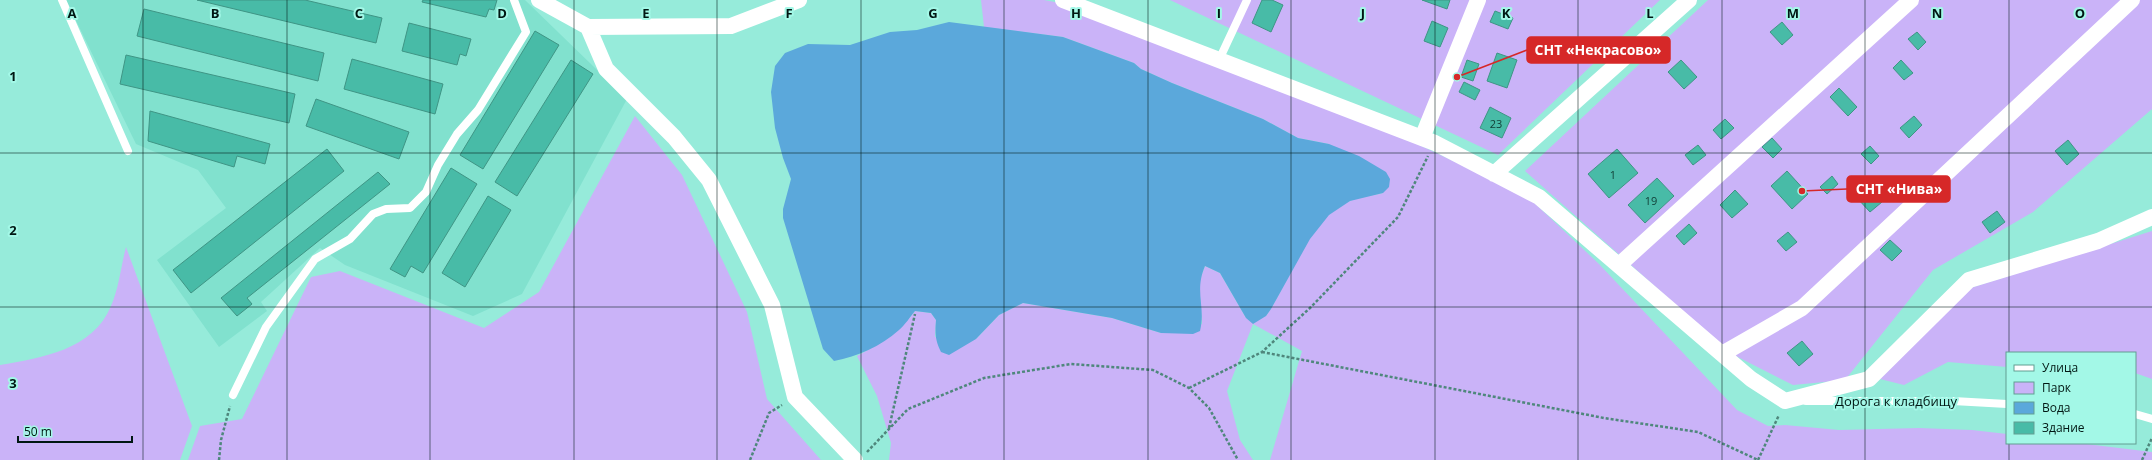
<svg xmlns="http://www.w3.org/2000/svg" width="2152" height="460" viewBox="0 0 2152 460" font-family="'Open Sans',sans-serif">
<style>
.built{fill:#81e1ce}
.green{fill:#cab3f8}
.water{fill:#5ba8db}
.building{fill:#48bba7;stroke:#3f9585}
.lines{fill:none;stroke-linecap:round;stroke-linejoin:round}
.path{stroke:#4f877c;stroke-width:2.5;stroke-dasharray:3 2;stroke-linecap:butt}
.lane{stroke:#fff;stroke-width:8}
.street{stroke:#fff;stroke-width:16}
.grid{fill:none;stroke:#001713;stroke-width:1;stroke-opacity:0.55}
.labels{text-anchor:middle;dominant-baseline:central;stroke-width:4;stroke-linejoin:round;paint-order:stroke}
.number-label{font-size:11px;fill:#124038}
.street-label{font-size:13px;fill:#001713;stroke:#a3f8e7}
.grid-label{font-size:13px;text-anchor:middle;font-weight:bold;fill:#001713;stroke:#a3f8e7;stroke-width:4;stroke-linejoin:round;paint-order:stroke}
.leader{fill:none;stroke:#d62828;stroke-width:1.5}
.callout-dot{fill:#d62828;stroke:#a3f8e7;stroke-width:1.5}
.callout{fill:#d62828;stroke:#d62828;stroke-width:1.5}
.callout-label{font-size:14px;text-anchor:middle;font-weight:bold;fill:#fff}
</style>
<rect width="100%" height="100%" fill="#96ebda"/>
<!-- built -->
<path class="built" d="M66,0H525L627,99L522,294L473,316L345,265L320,248L261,302L267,311L219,347L157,260L226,208L198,170L136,144Z"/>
<!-- green -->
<path class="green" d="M981,0H1044L1076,6L1413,142L1527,196L1599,264L1737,410L1768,426L1785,425L1839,430L1919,428L1972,430L2007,434V443H2078L2152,452V460H1270L1302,351L1253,324L1227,391L1240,440L1253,460H889L891,443L877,396L857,356C883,342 896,334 915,311L931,313L936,320L935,337L976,339L999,315L1023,303L1112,318L1161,333L1202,324L1199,282L1205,266L1220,273L1246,318L1266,316C1291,280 1307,219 1350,201C1360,196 1373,196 1383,193L1329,144L1298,138L1263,119L1172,83L1141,69L1134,63L1063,37L984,27Z
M1170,0H1660L1498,155Z
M1708,0H2152V109L2033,212L1933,270L1845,380L1793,385L1730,353L1525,171Z
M635,116L682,175L747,312L767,399L821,460H188L200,426L242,419L311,277L340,271L484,328L539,292Z
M2152,231V379L2135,373V353H2007V367L1948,362L1904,385L1880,379L1967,289Z
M126,247L192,426L180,460H0V365C41,358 93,350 111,306C119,288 121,266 126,247Z"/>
<!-- water -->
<path class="water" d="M949,22L1063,37L1134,63L1141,69L1172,83L1263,119L1298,138L1329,144L1359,156L1386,172L1390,179L1389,187L1383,193L1350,201L1329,215L1310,239L1271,309L1266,316L1253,324L1246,318L1220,273L1205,266C1194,292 1206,307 1200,331L1193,334L1161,333L1112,318L1023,303L999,315L976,339L949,355L941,352C935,340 935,333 936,320L931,313L915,311C910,317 905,325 899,330C880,347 858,356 834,361L823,349L783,218V209L791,179L783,158L775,128L771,92L775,66L785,53L808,44L850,45L890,32L917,30Z"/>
<!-- building -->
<path class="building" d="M197,0H305L382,18L376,43Z
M423,0H497L494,10L489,9L486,17L422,2Z
M1262,0H1272L1283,5L1271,32L1252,23Z
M1422,0H1450L1447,9Z
M144,9L324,53L318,81L137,36Z
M1495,11L1513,18L1508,29L1490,22Z
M1432,21L1448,28L1440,47L1424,41Z
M1782,22L1793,35L1782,45L1770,32Z
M409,23L471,39L466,56L460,54L457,65L402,51Z
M535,31L559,45L483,169L460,155Z
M1917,32L1926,42L1918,50L1908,39Z
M1497,53L1517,60L1507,88L1487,81Z
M126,55L295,94L289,123L120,84Z
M352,59L443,84L435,114L344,89Z
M571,60L593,74L517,196L495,182Z
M1467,60L1479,64L1473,81L1461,77Z
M1681,60L1697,77L1684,89L1668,72Z
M1901,60L1913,73L1904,80L1893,68Z
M1464,82L1480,90L1475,100L1459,92Z
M1839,88L1857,107L1848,116L1830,97Z
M316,99L409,132L399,159L306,126Z
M1490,107L1511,118L1502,138L1480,128Z
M150,111L270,144L265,164L237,156L234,167L148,141Z
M1914,116L1922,125L1909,138L1900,128Z
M1725,119L1734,128L1721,139L1713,130Z
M1772,138L1782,149L1773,158L1762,147Z
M2068,140L2079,154L2067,165L2055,151Z
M1698,145L1706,155L1693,165L1685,155Z
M1870,146L1879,156L1871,164L1861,154Z
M327,149L344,171L191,293L173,270Z
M1617,149L1638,173L1609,198L1588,174Z
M451,168L477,184L423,273L411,266L405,277L390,269Z
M1787,171L1808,194L1792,209L1771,186Z
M378,172L390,184L247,298L252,304L237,316L221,298Z
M1832,176L1838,184L1827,194L1820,187Z
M1657,178L1674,196L1645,223L1628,205Z
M1869,187L1882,202L1870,212L1857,198Z
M1735,190L1748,204L1732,218L1720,205Z
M488,196L511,210L465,287L442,273Z
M1997,211L2005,222L1990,233L1982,222Z
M1689,224L1697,233L1684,245L1676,236Z
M1788,232L1797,242L1786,251L1777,241Z
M1890,240L1902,251L1892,261L1880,250Z
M1802,341L1813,354L1799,366L1787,353Z"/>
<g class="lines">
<!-- path -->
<path class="path" d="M1262,352L1604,418L1698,432L1758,460
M1189,388L1262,352L1311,307L1398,217L1428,156
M889,428L915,314
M867,452L908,409L984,378L1071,364L1153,370L1189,388L1209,408L1238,460
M219,460L221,440L230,406
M750,460L769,413L782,405
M1758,460L1779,415
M2142,460L2152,438"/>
<!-- lane -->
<path class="lane" d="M62,0L128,151
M1219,60L1247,0
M233,395L266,327L315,259L350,239L373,214L386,209L410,208L426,192L438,165L457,134L478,110L526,32L514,0
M1806,401H1953L2007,404
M2135,414L2152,419"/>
<!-- street -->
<path class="street" d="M539,0L588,27L606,69L674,137L709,180L772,305L795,397L855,460
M1063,0L1435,143L1539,197L1751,379L1785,401L1869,379L1969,280L2098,241L2152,217
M588,27L731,26L799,0
M1422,138L1478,0
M1494,174L1689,0
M1619,265L1911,0
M1722,354L1802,308L2132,0"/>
</g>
<!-- grid -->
<path class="grid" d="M143,0V460M287,0V460M430,0V460M574,0V460M717,0V460M861,0V460M1004,0V460M1148,0V460M1291,0V460M1435,0V460M1578,0V460M1722,0V460M1865,0V460M2009,0V353M0,153H2152M0,307H2152M2009,443V460"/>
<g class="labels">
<!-- number labels -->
<g class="number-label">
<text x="1496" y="123">23</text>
<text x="1613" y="174">1</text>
<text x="1651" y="200">19</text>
</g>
<!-- street labels -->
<g class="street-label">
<text x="1896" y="401">Дорога к кладбищу</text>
</g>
</g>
<g class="grid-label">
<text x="72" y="18">A</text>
<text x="215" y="18">B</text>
<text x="359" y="18">C</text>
<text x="502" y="18">D</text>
<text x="646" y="18">E</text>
<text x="789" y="18">F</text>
<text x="933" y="18">G</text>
<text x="1076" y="18">H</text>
<text x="1219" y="18">I</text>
<text x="1363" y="18">J</text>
<text x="1506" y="18">K</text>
<text x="1650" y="18">L</text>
<text x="1793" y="18">M</text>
<text x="1937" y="18">N</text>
<text x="2080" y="18">O</text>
<text x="13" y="81">1</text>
<text x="13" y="235">2</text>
<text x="13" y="388">3</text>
</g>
<!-- callouts -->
<path class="leader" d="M1457 77L1527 50M1802 191L1847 189"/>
<g class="callout-dot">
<circle cx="1457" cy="77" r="4"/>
<circle cx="1802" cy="191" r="4"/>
</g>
<g class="callout">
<rect x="1527" y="37" width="143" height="26" rx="4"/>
<rect x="1847" y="176" width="103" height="26" rx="4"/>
</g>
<g class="callout-label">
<text x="1598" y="55">СНТ «Некрасово»</text>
<text x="1899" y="194">СНТ «Нива»</text>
</g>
<!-- legend -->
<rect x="2006" y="352" width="130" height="92" fill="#a3f8e7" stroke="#629e92"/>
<rect x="2014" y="365" width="20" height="6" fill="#ffffff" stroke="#629e92"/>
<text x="2042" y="372" font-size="12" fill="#001713">Улица</text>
<rect x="2014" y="382" width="20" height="12" fill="#cab3f8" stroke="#629e92"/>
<text x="2042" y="392" font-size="12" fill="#001713">Парк</text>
<rect x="2014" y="402" width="20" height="12" fill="#5ba8db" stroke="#629e92"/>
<text x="2042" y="412" font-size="12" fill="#001713">Вода</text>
<rect x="2014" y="422" width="20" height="12" fill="#48bba7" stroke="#629e92"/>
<text x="2042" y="432" font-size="12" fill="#001713">Здание</text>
<!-- scale -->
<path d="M18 436v6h114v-6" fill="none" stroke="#001713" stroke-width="2"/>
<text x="24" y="436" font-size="12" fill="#001713" stroke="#a3f8e7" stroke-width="3" paint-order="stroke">50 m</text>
</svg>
